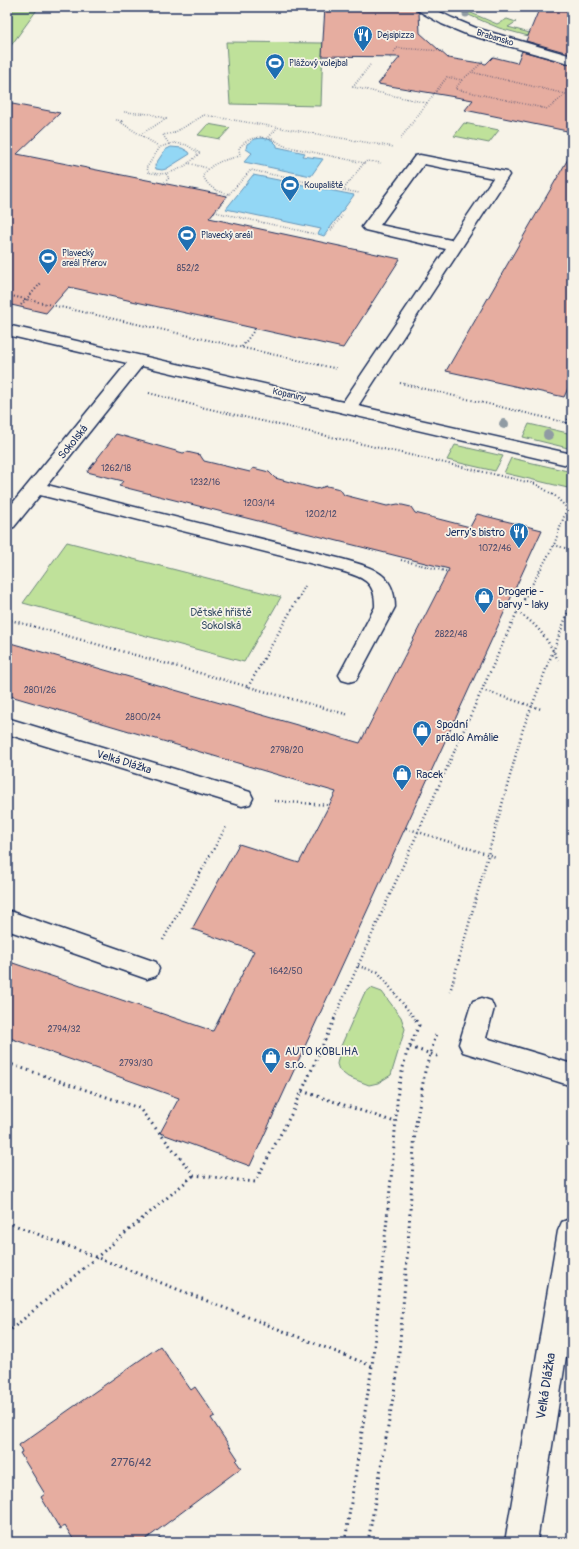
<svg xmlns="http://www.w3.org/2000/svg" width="579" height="1549" viewBox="0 0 579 1549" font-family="Pangolin,sans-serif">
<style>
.green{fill:#bfe19a;stroke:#6d887c}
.water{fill:#93d7f5;stroke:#6394b9}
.building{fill:#e6ada0;stroke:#1b2f5e}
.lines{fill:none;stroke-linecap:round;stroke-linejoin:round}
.minor-casing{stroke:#1b2f5e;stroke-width:3}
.path-far3{stroke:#1b2f5e;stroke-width:1.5;stroke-dasharray:0.5 2;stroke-linecap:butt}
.path-far2{stroke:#1b2f5e;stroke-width:2;stroke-dasharray:1 2.5;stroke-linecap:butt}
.path-far1{stroke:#1b2f5e;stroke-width:2.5;stroke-dasharray:1 3;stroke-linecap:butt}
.path{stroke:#1b2f5e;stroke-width:3;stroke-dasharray:1.5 4;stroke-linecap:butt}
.minor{fill:#f7f3e8;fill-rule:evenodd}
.tree{fill:#909ba3}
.labels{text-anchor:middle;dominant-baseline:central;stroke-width:3.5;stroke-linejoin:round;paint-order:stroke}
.far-poi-label{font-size:9px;fill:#1b2f5e;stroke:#f7f3e8;text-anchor:start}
.far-street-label{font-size:9px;fill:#1b2f5e;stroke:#f7f3e8}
.number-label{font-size:9px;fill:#4e4e6e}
.street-label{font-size:11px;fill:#1b2f5e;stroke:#f7f3e8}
.poi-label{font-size:11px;fill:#1b2f5e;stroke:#f7f3e8;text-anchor:start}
.park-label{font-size:11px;fill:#3c536a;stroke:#f7f3e8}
.near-number-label{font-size:11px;fill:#4e4e6e}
.near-street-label{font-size:13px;fill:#1b2f5e;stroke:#f7f3e8}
</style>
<rect width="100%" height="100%" fill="#f7f3e8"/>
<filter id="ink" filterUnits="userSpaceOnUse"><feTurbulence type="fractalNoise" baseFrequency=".025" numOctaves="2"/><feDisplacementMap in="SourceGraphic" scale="8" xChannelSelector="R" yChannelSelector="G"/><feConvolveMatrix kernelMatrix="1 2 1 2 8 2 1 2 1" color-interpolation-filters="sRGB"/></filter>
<g filter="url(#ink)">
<!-- green -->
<path class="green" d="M7,7H39L7,51Z
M450,7H457L497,24L507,19L516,22L508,27L569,44L572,48L499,28Z
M226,42L323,43L321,106L230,104Z
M464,123L499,130L489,143L454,136Z
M208,124L230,128L220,139L198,135Z
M529,424L572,434V449L523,437Z
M455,445L503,456L495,471L447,460Z
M511,458L572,472V489L504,473Z
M67,542L281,597L244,662L23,603Z
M371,988L382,992L401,1017L405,1029L391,1075L378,1083L369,1085L348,1077L339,1070L337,1064L341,1046L364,994Z"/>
<!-- water -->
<path class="water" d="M262,138L272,140L277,145V147L305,153L303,156L323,159L311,176L244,162L252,153L246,149L247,144L255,139Z
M171,147L182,148L189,152L190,154L166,169L162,170L156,169L155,165L165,150Z
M253,175L354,195L324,236L318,234L321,229L226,209Z"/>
<!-- building -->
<path class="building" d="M325,7H414L419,13L420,33L448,58L486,64L493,57L517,63L522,51L572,65V132L465,110L473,100L378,84L400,57L322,56Z
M540,7H572V54L526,41Z
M7,103L60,113L17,154L227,196L209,218L400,259L343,348L69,287L46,313L7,304Z
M572,152V380L564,397L446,371Z
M116,434L183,453L187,452L200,455L204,461L250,472L253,468L269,472L275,478L316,489L327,486L340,489L344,495L387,506L398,504L411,507L415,513L470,527L477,514L542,530L250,1166L160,1133L179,1098L7,1037V961L213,1031L254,951L192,929L239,844L299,863L336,792L7,695V642L360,743L449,569L119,486L123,481L87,472Z
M160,1346L191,1390L195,1387L215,1416L211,1418L238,1459L236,1461L241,1468L142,1542H75L65,1526L60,1529L41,1497L45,1494L20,1453L22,1452L19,1445Z"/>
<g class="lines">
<defs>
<path id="minor" d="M415,7H430L452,18L476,28L572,56V64L466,34L442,24L417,10Z
M420,155L502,171L507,172L509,175L358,406L572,454V466L142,366L47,485L342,559C370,567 395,572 395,607L356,680L349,682L342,680L339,675L375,607C376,582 363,577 341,571L40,495L14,527L7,529V510L127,363L7,335V325L343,402L446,249L365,230L362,227L415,156ZM424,164L493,178L451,240L380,225Z
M7,718L250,792L253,798L250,804L242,806L7,734Z
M7,910L156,962L159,969L156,976L147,979L7,930Z
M482,998L491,1001L494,1008L486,1038L572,1064V1086L463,1052L459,1044L470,1008L473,1001Z
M572,1218V1318L537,1542H505L558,1231L562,1222Z"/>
</defs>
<!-- minor casing -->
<use href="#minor" class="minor-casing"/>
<!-- path-far3 -->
<path class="path-far3" d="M390,58L397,48L444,51
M370,65L353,87L427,103
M462,80L455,89L548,109L566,94L471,72
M124,112L151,114L166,119L141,134
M116,120L124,121L120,122
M120,122L160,147
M260,137L273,139L284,146L364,163L343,190L251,170L229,194C216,191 209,188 203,176C211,162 225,160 240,156L239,148C245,141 251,138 260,137Z
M269,137L277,128
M400,139L447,77L462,80L483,62
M174,143L187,145L199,153C187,168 167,178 148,172L147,167L160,147Z
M169,144L163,135L174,133L204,115L394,147
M188,163L207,168
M364,163L367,161L381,163
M163,184L169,178L166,174
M343,190L359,193
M229,194L215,212L315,234
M331,230L342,216"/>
<!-- path-far2 -->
<path class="path-far2" d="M7,295L338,369
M21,305L41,283
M242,347L255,329
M400,383L572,424
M149,393L201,407L536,484L555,496L567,508
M566,423L572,409
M554,545L572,550
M401,560L449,572
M516,588L528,593
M298,599L305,586
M524,599L554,545L567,508L572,506"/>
<!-- path-far1 -->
<path class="path-far1" d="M517,612C537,623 548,640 558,660
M7,619L349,715
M248,687L298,598
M482,690L541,709
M274,801L329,805
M406,828L496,857
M163,940L227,825
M358,966L378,972L415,1019
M450,992L523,729L572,602
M334,1019L517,612L525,598"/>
<!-- path -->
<path class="path" d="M410,1047L440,1057
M7,1063L139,1108L194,1175L255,1182L293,1111L335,1018
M302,1091L395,1122
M7,1222L372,1366
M7,1333L194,1175
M159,1538L162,1542
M345,1542L372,1366L393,1159L398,1089L406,1055L419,1025L414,1018
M368,1542L397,1375L407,1260L415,1130L425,1071L436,1035"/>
<!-- minor -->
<use href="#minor" class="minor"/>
</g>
<!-- trees -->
<g class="tree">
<circle cx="466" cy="14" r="3.5"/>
<circle cx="504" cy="424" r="5"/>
<circle cx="548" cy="435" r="5"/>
</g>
</g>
<!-- icons -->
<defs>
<symbol id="restaurant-pin" viewBox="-11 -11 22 30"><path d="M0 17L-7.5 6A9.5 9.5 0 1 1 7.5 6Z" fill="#1f6fb2" stroke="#f7f3e8"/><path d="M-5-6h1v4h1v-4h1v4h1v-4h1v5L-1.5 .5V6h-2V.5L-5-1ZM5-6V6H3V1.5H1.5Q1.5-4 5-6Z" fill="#fff"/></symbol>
<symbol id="stadium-pin" viewBox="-11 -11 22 30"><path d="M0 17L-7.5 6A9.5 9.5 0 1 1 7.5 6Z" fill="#1f6fb2" stroke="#f7f3e8"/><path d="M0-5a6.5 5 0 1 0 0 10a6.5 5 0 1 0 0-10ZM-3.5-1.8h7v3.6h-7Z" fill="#fff"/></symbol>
<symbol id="shop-pin" viewBox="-11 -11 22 30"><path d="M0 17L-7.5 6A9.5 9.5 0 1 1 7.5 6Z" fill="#1f6fb2" stroke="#f7f3e8"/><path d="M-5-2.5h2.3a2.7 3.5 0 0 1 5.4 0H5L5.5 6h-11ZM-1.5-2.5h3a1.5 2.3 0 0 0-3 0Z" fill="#fff"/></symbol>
</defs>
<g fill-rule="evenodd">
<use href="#restaurant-pin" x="352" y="24" width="22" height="30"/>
<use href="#stadium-pin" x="264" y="52" width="22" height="30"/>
<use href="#stadium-pin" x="279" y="174" width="22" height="30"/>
<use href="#stadium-pin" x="176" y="224" width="22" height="30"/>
<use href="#stadium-pin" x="37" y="247" width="22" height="30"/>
<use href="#restaurant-pin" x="508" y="521" width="22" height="30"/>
<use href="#shop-pin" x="473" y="586" width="22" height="30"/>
<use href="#shop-pin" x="411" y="719" width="22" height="30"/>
<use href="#shop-pin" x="391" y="763" width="22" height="30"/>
<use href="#shop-pin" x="260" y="1046" width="22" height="30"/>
</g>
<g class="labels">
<!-- far-poi labels -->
<g class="far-poi-label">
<text x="377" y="35">Dejsipizza</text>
<text x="289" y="63">Plážový volejbal</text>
<text x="304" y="185">Koupaliště</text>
<text x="201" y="235">Plavecký areál</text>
<text x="62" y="253">Plavecký<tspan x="62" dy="10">areál Přerov</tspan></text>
</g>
<!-- far-street labels -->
<g class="far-street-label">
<text transform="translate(495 38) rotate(17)">Brabansko</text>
<text transform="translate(289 395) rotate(13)">Kopaniny</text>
</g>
<!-- number labels -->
<g class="number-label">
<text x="188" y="268">852/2</text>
<text x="116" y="468">1262/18</text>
<text x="205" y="482">1232/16</text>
<text x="259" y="503">1203/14</text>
<text x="321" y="514">1202/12</text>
<text x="495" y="548">1072/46</text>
<text x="451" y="634">2822/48</text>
<text x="40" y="690">2801/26</text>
<text x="143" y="717">2800/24</text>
<text x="287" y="750">2798/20</text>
<text x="286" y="971">1642/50</text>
<text x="64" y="1029">2794/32</text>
<text x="136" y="1063">2793/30</text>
</g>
<!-- street labels -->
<g class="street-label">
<text transform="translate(73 442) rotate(-51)">Sokolská</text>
<text transform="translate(124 762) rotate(17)">Velká Dlážka</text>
</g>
<!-- poi labels -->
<g class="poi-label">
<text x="505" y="532" text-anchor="end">Jerry’s bistro</text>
<text x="498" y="591">Drogerie -<tspan x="498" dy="13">barvy - laky</tspan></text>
<text x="436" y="724">Spodní<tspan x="436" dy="13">prádlo Amálie</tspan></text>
<text x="416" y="774">Racek</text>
<text x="285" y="1051">AUTO KOBLIHA<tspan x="285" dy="13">s.r.o.</tspan></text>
</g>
<!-- park labels -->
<g class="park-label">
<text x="221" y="612">Dětské hřiště<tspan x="221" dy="13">Sokolská</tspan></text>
</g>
<!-- near-number labels -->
<g class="near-number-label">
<text x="131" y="1462">2776/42</text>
</g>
<!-- near-street labels -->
<g class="near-street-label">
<text transform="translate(546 1386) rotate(-81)">Velká Dlážka</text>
</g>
</g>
<!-- margin -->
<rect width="579" height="1549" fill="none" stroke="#f7f3e8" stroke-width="24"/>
<rect x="12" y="12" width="555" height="1525" fill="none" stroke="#1b2f5e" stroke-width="1.5" filter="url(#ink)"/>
</svg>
